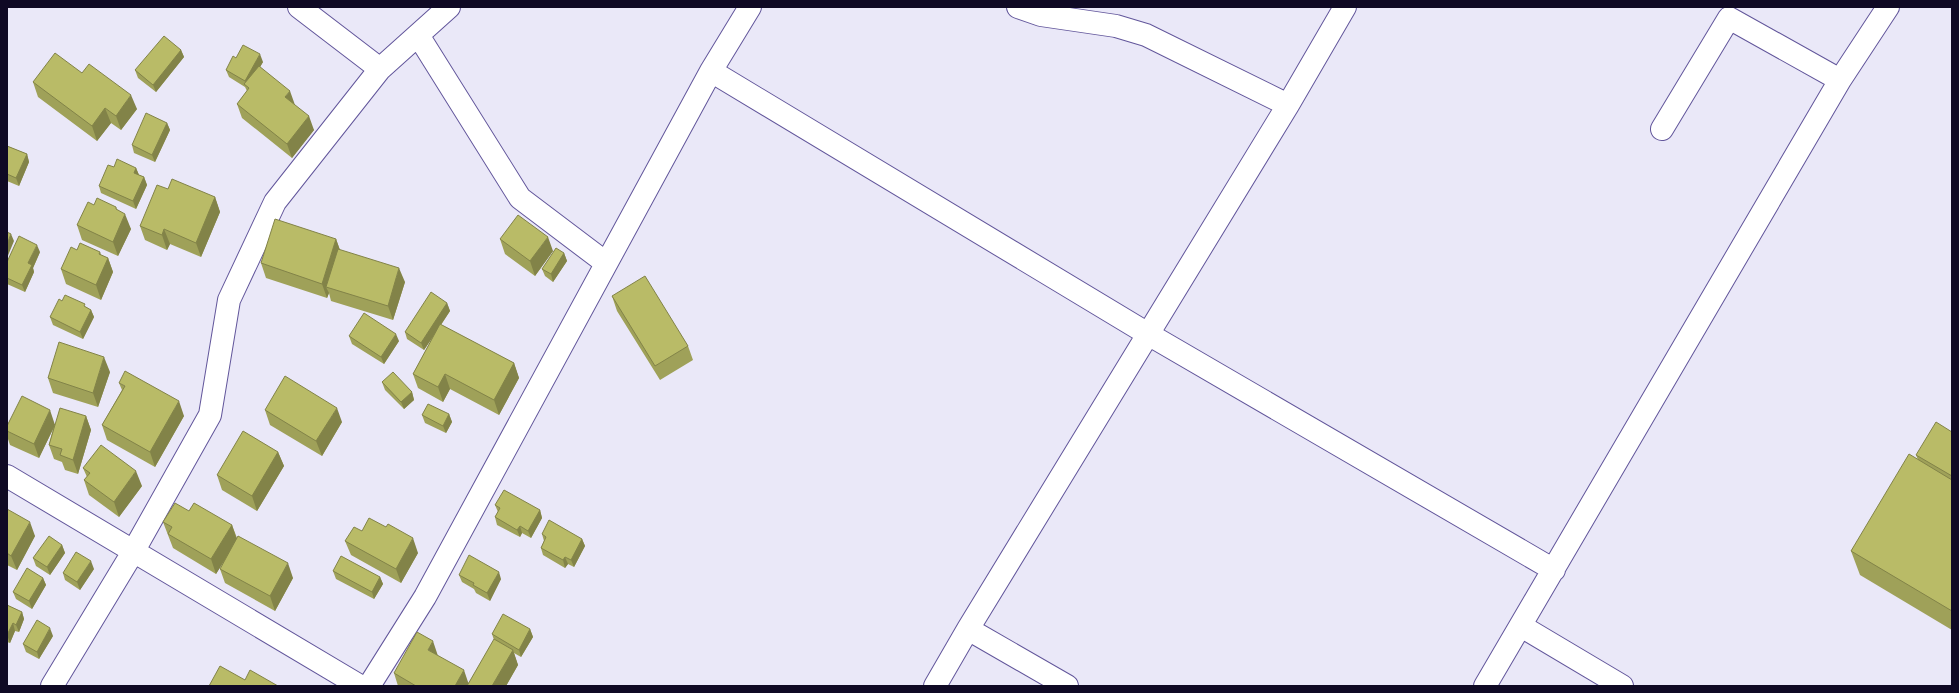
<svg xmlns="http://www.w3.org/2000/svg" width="1959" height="693" viewBox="0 0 1959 693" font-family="Figtree,sans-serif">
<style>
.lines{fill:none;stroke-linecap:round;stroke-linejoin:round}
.minor-casing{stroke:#62569b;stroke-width:24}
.minor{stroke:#fff;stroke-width:22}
.wall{fill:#9fa159}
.shaded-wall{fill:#828348}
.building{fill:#b9bb67;stroke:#828348}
</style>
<rect width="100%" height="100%" fill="#eae8f8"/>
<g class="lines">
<defs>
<path id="minor" d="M299,7L380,69
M1018,7L1041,15L1116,26L1146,35L1288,105
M418,35L520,198L606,263
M711,71L1148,334L1554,570
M1662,129L1729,18L1840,80
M7,476L360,686
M1521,626L1622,686
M968,629L1067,686
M52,686L133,552L210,415L229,300L275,202L380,69L449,7
M369,686L425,597L711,71L750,7
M935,686L968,629L1288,105L1345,7
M1485,686L1840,80L1888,7"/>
</defs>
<!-- minor casing -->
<use href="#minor" class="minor-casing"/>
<!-- minor -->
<use href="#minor" class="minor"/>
</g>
<!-- wall -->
<path class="wall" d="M181,50L184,57L156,92L138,78L135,70Z
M236,58L263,62L260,67L295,105L314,130L292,158L242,118L237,104L247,91L245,87L229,77L226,70Z
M82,73L137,109L121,130L111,123L97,141L38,97L33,82Z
M167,123L170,130L155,162L134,153L132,145Z
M7,146L27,154L29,162L19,186L7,181Z
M114,167L136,168L139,175L144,177L147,185L136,209L101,193L99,186Z
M168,189L215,197L220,212L201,257L170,244L167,250L145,240L140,226Z
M94,205L116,207L117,210L131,229L118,256L82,240L77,225Z
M336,239L340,250L405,282L393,320L331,301L329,293L327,298L266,278L261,263Z
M500,239L553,251L535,276L505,254Z
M77,250L101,255L108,258L113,272L101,300L66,284L61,269Z
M40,252L33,268L34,272L25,292L7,284V262Z
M564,253L567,261L553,282L545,276L542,269Z
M612,296L688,346L693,360L660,380L617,311Z
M62,301L86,307L91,310L94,317L83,339L53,325L50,317Z
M447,303L450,311L441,325L514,363L519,378L499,415L450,389L443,402L418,388L413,374L433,337L424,350L407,339L405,332Z
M349,336L399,341L384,364L352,344Z
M110,372L98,407L53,393L48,378Z
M382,382L412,392L414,400L404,409L385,390Z
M119,383L184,416L155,467L107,440L102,425L122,390Z
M265,410L342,422L322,456L270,425Z
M449,414L452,422L446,433L425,423L422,415Z
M86,416L91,430L78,474L65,470L62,462L54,459L49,445L53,429L39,458L10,445L7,436V426L55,424Z
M1952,432V630L1860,575L1851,551L1918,460L1916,455Z
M278,452L284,466L257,511L222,490L217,475Z
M83,468L142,486L119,517L89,495L84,480L87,477Z
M495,505L540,510L542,518L531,538L522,533L520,537L497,525L495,517L498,512Z
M7,509L35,536L17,570L7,565Z
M189,511L232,525L237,538L293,578L275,611L225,583L220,569L224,561L216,574L173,548L163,522Z
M362,531L418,553L401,583L351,555L345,541Z
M542,534L582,539L585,546L574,567L568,564L565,568L543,555L541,548L544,541Z
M62,545L65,553L50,575L36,566L33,558Z
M94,569L80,590L65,580L63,573Z
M333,571L380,577L383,584L374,599L336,579Z
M459,575L501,579L490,601L476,593L474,589L462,582Z
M43,578L46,585L32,609L16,599L13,592Z
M7,605L22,612L24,619L19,632L15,631L10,643L7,642Z
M530,629L533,637L521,657L514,653L518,665L506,686H398L394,673L438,656L469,683L494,640L492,634Z
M53,636L39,659L26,652L23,644Z"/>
<!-- shaded-wall -->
<path class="shaded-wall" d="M181,50L184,57L156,92L153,85Z
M260,54L263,62L248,87L247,86L245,81Z
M290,91L295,105L285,97Z
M131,95L137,109L121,130L116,116Z
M105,108L111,123L97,141L92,126Z
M309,116L314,130L292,158L287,144Z
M167,123L170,130L155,162L152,155Z
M27,154L29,162L19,186L16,178Z
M136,168L139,175L134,173Z
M144,177L147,185L136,209L133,201Z
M215,197L220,212L201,257L196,243Z
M125,214L131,229L118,256L113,242Z
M164,229L170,244L167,250L162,235Z
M11,234L14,241L7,258V244Z
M548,237L553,251L535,276L530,261Z
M336,239L341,253L326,287L329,293L327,298L322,284Z
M37,245L40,252L33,268L34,272L25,292L22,285L28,263Z
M100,252L105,265L108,258L113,272L101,300L96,285L99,254Z
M564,253L567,261L553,282L551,274Z
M399,268L405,282L393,320L388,306Z
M447,303L450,311L424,350L421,343Z
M91,310L94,317L83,339L80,332Z
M396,334L399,341L384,364L381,357Z
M104,357L110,372L98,407L93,393Z
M514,363L519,378L499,415L494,400Z
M445,374L450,389L443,402L438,387Z
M412,392L414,400L404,409L401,402Z
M179,401L184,416L155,467L150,452Z
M337,408L342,422L322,456L316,441Z
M50,410L55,425L39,458L34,444Z
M449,414L452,422L446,433L443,426Z
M86,416L91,430L78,474L73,460Z
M278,452L284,466L257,511L252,496Z
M136,471L142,486L119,517L114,502Z
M540,510L542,518L531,538L528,531Z
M30,522L35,536L17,570L11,556Z
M232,525L237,540L216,574L211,559Z
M520,526L522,533L520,537L517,530Z
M413,538L418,553L401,583L396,569Z
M582,539L585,546L574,567L571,560Z
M62,545L65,553L50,575L47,567Z
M565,557L568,564L565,568L563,560Z
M91,561L94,569L80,590L77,582Z
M288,563L293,578L275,611L270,596Z
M499,572L501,579L490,601L487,593Z
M380,577L383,584L374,599L372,592Z
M43,578L46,585L32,609L29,601Z
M22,612L24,619L19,632L16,625Z
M13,623L15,631L10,643L7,635Z
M50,628L53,636L39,659L37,652Z
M530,629L533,637L521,657L519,650Z
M433,641L438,656L428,650Z
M513,650L518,665L506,686H492Z
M464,670L469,685L468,686H455Z"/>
<!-- building -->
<path class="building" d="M164,36L181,50L153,85L135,70Z
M243,45L260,54L245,81L226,70L233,56L236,58Z
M55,53L82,73L89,64L131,95L116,116L105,108L92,126L33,82Z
M259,66L290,91L285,97L309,116L287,144L237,104L249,88L244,84Z
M146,113L167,123L152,155L132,145Z
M7,146L27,154L16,178L7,174Z
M117,159L136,168L134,173L144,177L133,201L99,186L108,165L114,167Z
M172,179L215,197L196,243L164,229L162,235L140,226L157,185L168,189Z
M97,198L116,207V209L125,214L113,242L77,225L88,202L94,205Z
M518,215L548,237L530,261L500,239Z
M275,219L336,239L322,284L261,263Z
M7,232L11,234L7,244Z
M19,236L37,245L28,263L32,265L22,285L7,278V262Z
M80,243L100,252L99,254L108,258L96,285L61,269L71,247L77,250Z
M556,248L564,253L551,274L542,269Z
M338,249L399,268L388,306L326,287Z
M645,276L688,346L655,366L612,296Z
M431,292L447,303L421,343L405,332Z
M65,295L85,304L84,306L91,310L80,332L50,317L59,299L62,301Z
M364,313L396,334L381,357L349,336Z
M440,324L514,363L494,400L445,374L438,387L413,374Z
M59,342L104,357L93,393L48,378Z
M125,371L179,401L150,452L102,425L125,386L119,383Z
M393,372L412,392L401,402L382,382Z
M285,376L337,408L316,441L265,410Z
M22,396L50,410L34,444L7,431V426Z
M428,404L449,414L443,426L422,415Z
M60,408L86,416L73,460L60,455L62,449L49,445Z
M1936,422L1952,432V476L1916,455Z
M243,431L278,452L252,496L217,475Z
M101,445L136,471L114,502L84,480L90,473L83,468Z
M1909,454L1952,480V611L1851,551Z
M504,490L540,510L528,531L520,526L517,530L495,517L500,508L495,505Z
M175,503L189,511L194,503L232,525L211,559L168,534L172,527L163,522Z
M7,509L30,522L11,556L7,553Z
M369,518L386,527L388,524L413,538L396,569L345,541L354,527L362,531Z
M549,520L582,539L571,560L565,557L563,560L541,548L546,537L542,534Z
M49,536L62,545L47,567L33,558Z
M238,536L288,563L270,596L220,569Z
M76,552L91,561L77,582L63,573Z
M469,555L499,572L487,593L473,585L474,583L459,575Z
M341,556L380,577L372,592L333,571Z
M27,568L43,578L29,601L13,592Z
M7,605L22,612L16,625L13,623L7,635Z
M503,614L530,629L519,650L492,634Z
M37,620L50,628L37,652L23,644Z
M417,632L433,641L428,650L464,670L455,686H416L394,673Z
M494,639L513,650L492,686H467Z
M220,666L245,680L250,670L278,686H209Z"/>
<!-- border -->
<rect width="1959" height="693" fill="none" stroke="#0f0924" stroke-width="16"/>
</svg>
